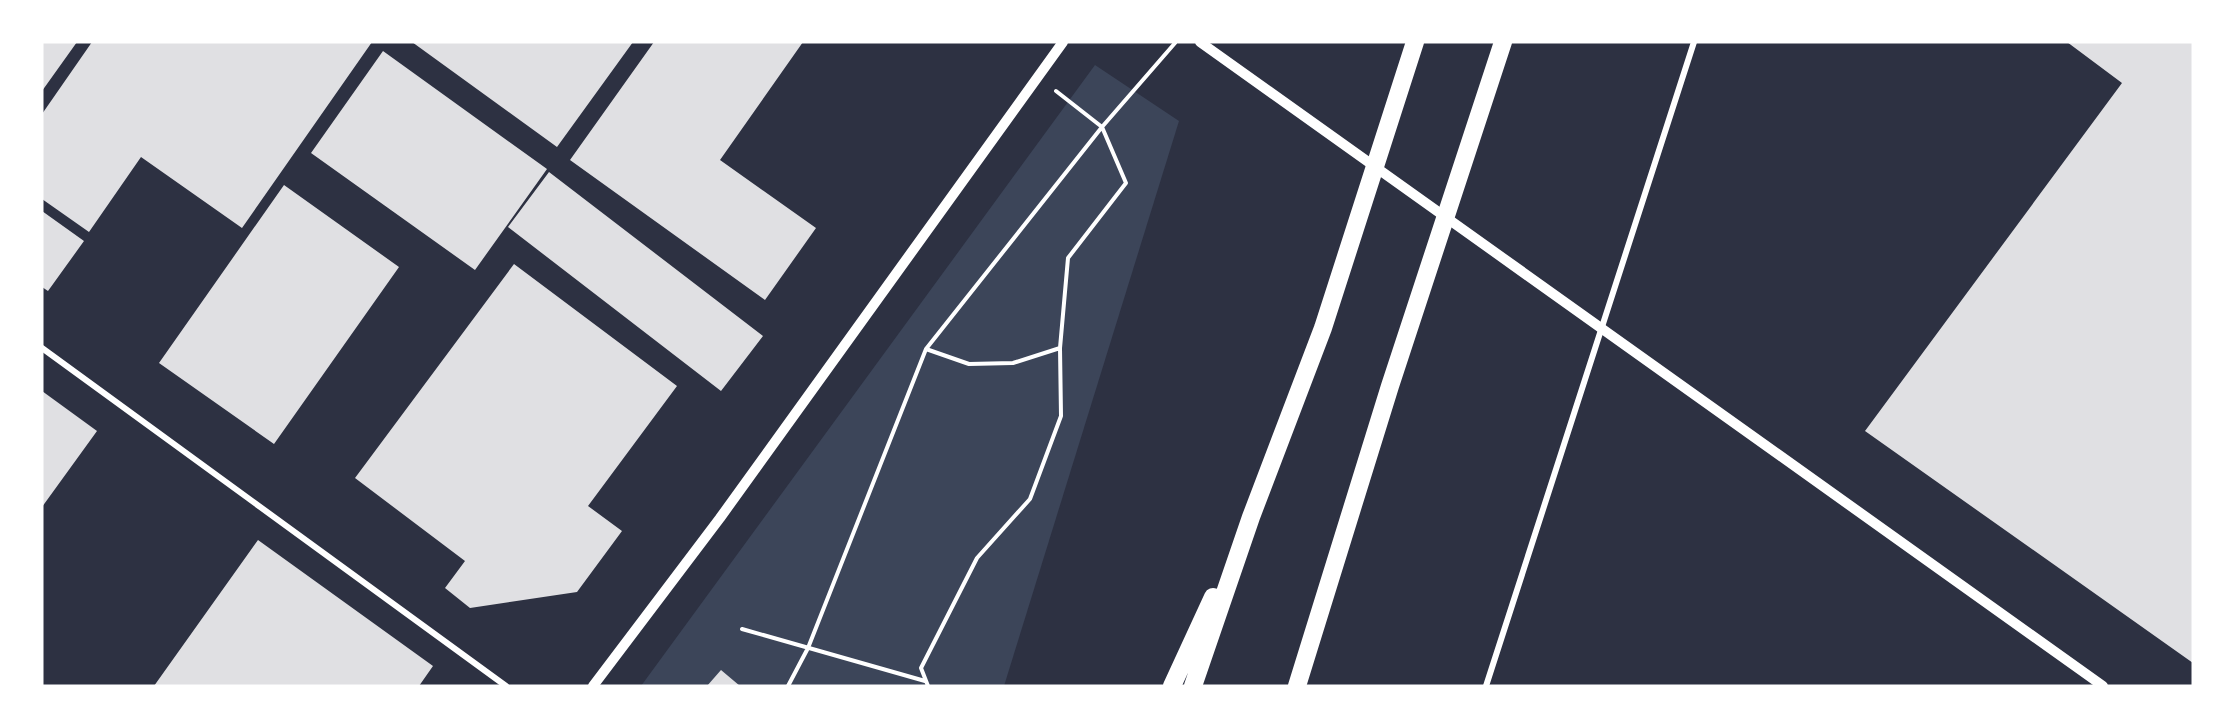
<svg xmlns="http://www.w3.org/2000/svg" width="2235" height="728" viewBox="0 0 2235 728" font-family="'Sofia Sans Condensed',sans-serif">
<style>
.green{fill:#3c4559}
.building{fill:#e0e0e3}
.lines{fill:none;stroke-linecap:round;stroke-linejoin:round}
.path{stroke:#fff;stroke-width:4}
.minor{stroke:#fff;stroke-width:6}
.tertiary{stroke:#fff;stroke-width:10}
.motorway{stroke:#fff;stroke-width:18}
</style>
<rect width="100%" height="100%" fill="#2d3142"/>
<!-- green -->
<path class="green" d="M1095,65L1179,121L1004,686H641Z"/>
<!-- building -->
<path class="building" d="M42,42H77L42,91Z
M92,42H372L242,228L141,157L89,232L42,199V114Z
M412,42H633L557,147Z
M654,42H803L720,160L816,228L765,300L570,160Z
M2067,42H2193V663L1865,431L2122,83Z
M383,51L547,169L475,270L311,153Z
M549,172L763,336L721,391L508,227Z
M284,185L399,267L274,444L159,363Z
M42,211L84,241L48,291L42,287Z
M514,264L677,386L588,506L622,531L577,592L470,608L445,588L465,561L355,478Z
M42,391L97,431L42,507Z
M258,540L433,666L419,686H154Z
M721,670L740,686H707Z"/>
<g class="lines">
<!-- path -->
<path class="path" d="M926,349L969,364L1013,363L1060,348
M742,629L925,681
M788,686L808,648L926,349L1102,127L1175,43
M928,686L921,668L977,558L1030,499L1061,416L1060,348L1068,258L1126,183L1102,127L1056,91"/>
<!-- minor -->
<path class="minor" d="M42,348L506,686
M1486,686L1694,42"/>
<!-- tertiary -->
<path class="tertiary" d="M1200,42L2103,686
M593,686L720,518L1063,42"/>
<!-- motorway -->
<path class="motorway" d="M1172,686L1213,597
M1193,686L1251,517L1323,328L1415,42
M1297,686L1390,386L1503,42"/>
</g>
<!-- border -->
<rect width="2235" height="728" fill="none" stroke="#ffffff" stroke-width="87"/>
</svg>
